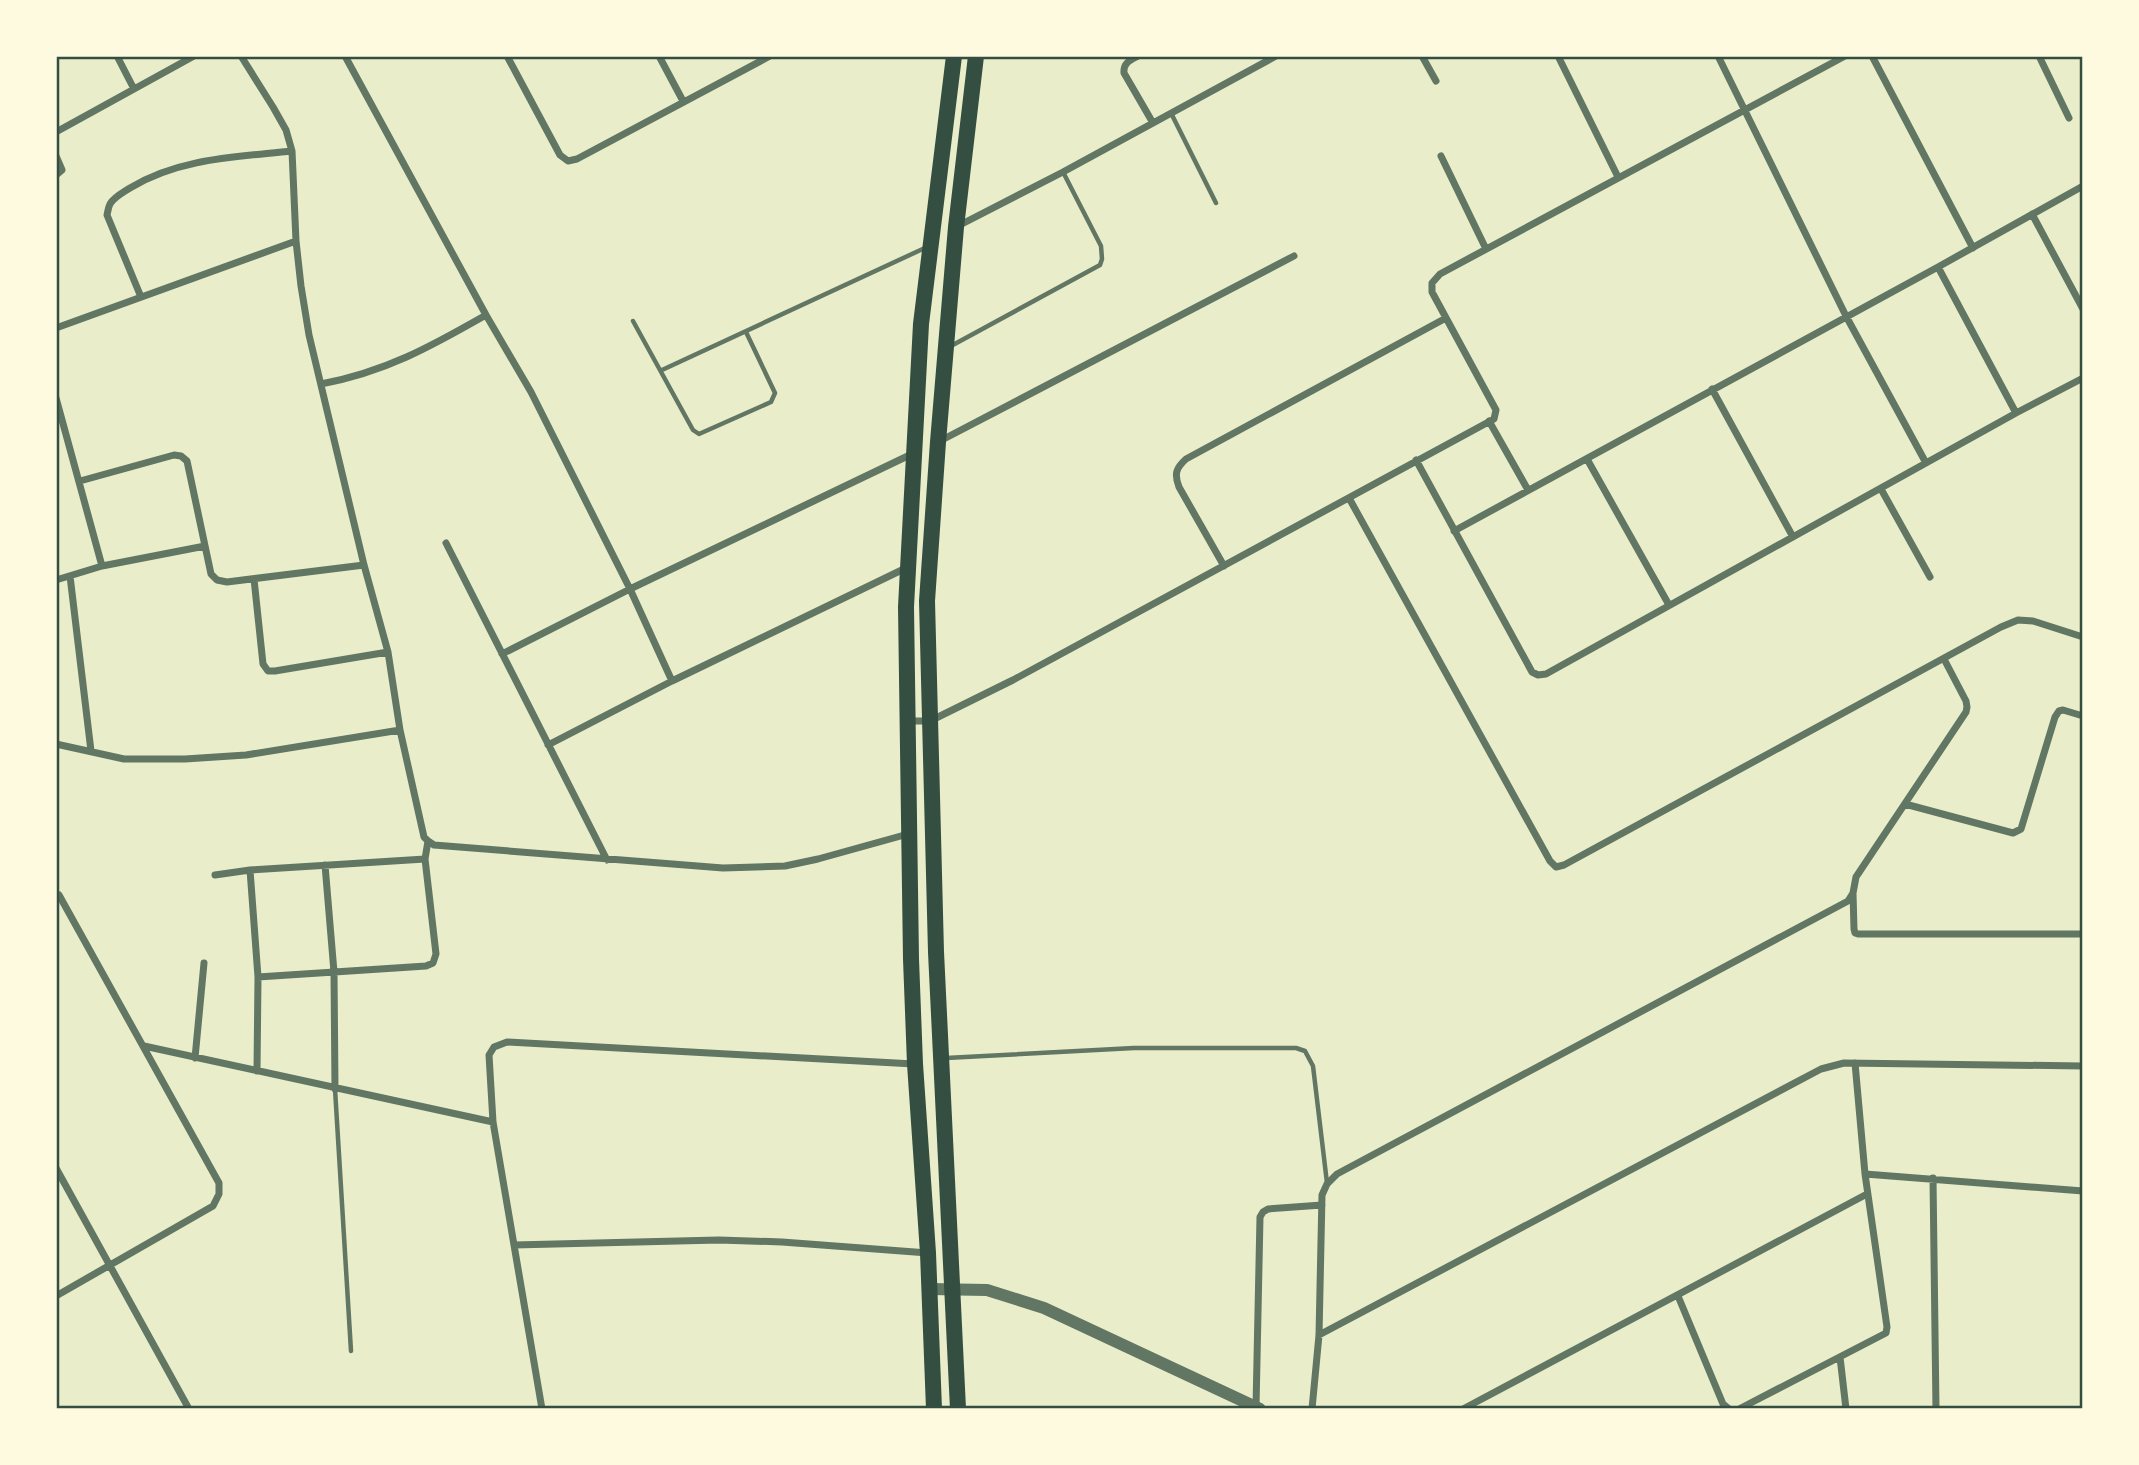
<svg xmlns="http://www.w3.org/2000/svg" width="2139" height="1465" viewBox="0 0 2139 1465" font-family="'Open Sans',sans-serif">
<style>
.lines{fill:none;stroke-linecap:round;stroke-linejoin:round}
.service{stroke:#617663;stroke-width:4.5}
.minor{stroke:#617663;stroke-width:7}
.tertiary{stroke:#617663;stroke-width:12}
.trunk{stroke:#344e41;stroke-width:16}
.neatline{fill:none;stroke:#344e41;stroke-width:2.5}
</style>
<rect width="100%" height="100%" fill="#e9edc9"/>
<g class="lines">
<!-- service -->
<path class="service" d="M1171,113L1216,203
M633,321L693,430L699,434L771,402L775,393L746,332
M951,346L1100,265L1102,259L1101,246L1063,172
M662,370L927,247
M946,1058L1134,1048H1296L1305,1051L1313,1066L1327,1183
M335,1089L351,1351"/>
<!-- minor -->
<path class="minor" d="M117,56L134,89
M241,56L273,107L286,130L292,151L296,241L301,286L309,335L364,565L388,652L400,730L424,837L428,841L425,859L436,954L433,963L426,966L258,977
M345,56L486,315L531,392L630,589L672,681
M507,56L560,155L568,161L577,159L770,56
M659,56L683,101
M1138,56C1130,60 1123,63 1124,73L1153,123
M1422,56L1436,81
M1558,56L1618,177
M1718,56L1846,316L1926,463
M1872,56L1973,248
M2039,56L2069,118
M56,132L194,56
M56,156L62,170L56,175
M1441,156L1486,249
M2032,214L2083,309
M956,227L1063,172L1276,56
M1938,267L2016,413
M141,297L107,215C108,211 108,208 110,204C114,197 124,192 130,188C179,158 237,157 292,151
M56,328L296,241
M321,384C385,372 430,347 486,315
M1712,389L1793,537
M56,398L102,566
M1489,421L1528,490
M938,442L1294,256
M1587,459L1669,605
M1416,460L1532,672L1538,675L1546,674L2016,413L2083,378
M80,481L174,455L181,456L187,461L211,574L217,580L227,582L364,565
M1881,489L1930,577
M1349,498L1550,861L1556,867L1564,865L2001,627L2018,620L2033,621L2083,637
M1454,531L1938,267L2083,186
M446,543L607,860
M1224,566L1179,487C1174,474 1176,468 1186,459L1446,318
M70,576L91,751
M254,579L263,664L268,671H275L388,652
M56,580L102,566L205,546
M502,654L630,589L914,453
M907,721H930L1013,680L1494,419L1496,410L1432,292V283L1440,274L1845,56
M56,744L124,759H185L246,755L400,730
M548,745L672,681L908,567
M1905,804L2013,833L2021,829L2055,717L2059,711L2063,710L2083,716
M428,841L434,845L723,868L785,866L818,859L908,834
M325,865L334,972L335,1089
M250,870L258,977L257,1071
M215,875L250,870L425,859
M1853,893L1854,929L1855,933L1858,934H2083
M144,1046L493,1122
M195,1058L204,963
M56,1168L189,1409
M1865,1174L2083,1191
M1933,1178L1936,1409
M514,1245L719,1240L782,1242L928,1253
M56,1296L213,1206L219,1194V1183L59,895
M1678,1296L1723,1404L1729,1409
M1319,1335L1821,1069L1844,1063L2083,1066
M1840,1357L1846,1409
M1256,1407L1260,1217L1263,1212L1268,1209L1322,1205
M542,1409L493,1122L489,1055L494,1047L507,1042L914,1064
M1312,1409L1319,1335L1322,1195L1327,1184L1337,1174L1848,901L1853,893L1856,877L1966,712L1967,707L1966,701L1944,659
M1463,1409L1867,1194
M1739,1409L1886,1333L1887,1327L1865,1174L1855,1063"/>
<!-- tertiary -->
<path class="tertiary" d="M930,1289L987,1290L1044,1308L1260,1409"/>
<!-- trunk -->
<path class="trunk" d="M934,1409L928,1253L915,1064L911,959L906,607L921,324L954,56
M958,1409L936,952L927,601L938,442L956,227L976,56"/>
</g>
<!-- border -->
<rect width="2139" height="1465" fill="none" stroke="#fefae0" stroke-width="116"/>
<rect x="58" y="58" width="2023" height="1349" class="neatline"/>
</svg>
